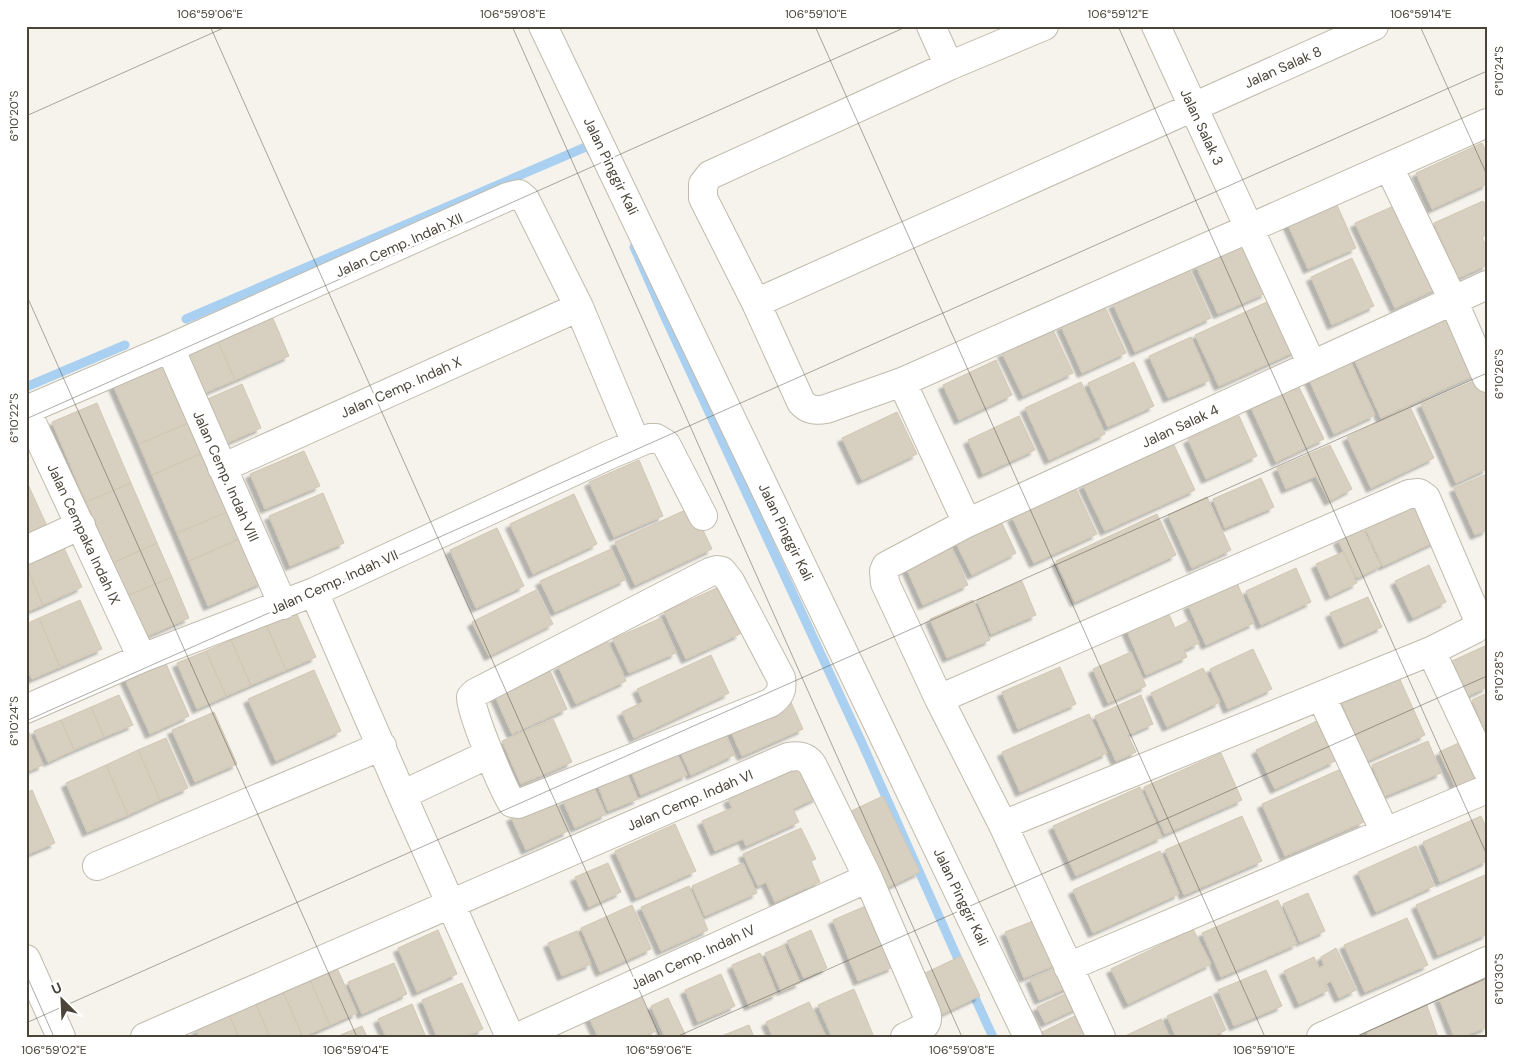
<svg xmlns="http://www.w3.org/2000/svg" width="1513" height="1063" viewBox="0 0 1513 1063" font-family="'DM Sans',sans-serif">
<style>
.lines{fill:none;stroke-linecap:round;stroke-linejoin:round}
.stream{stroke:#a9d0f1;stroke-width:9}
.building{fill:#d7cfc0;stroke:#d2c7b3;filter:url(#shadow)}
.minor-casing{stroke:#c1bbad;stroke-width:30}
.minor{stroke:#fff;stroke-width:28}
.ticks{fill:none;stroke:#4a4439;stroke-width:1;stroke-opacity:0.45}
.labels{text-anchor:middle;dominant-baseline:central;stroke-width:5;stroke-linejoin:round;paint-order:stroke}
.street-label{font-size:14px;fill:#4a4439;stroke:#fff}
.neatline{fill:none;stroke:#4a4439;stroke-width:2}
.ticks-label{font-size:12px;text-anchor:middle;fill:#4a4439}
</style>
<defs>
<filter id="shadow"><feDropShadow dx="-4.5" dy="4.5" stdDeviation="1" flood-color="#0004"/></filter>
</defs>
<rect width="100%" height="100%" fill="#f5f3eb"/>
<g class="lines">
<!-- stream -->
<path class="stream" d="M634,247L663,313L862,743L962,968
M186,319L588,146L592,153
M26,387L125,345
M971,989L993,1037"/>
</g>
<!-- building -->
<path class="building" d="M1482,143L1487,153V184L1432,209L1416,173Z
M1333,196L1356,248L1308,269L1285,218Z
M1405,201L1444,285L1395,308L1355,223Z
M1483,201L1487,208V234L1482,237L1487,248V265L1458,278L1434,223Z
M1244,245L1266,293L1218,314L1196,266Z
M1352,258L1374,306L1332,325L1311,277Z
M1189,269L1211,318L1135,352L1113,304Z
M1280,296L1303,348L1219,386L1195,335Z
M1105,307L1126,353L1082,373L1061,326Z
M1454,309L1483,371L1381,418L1353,356Z
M272,316L289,356L235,380L217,340Z
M1053,330L1073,373L1023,396L1002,353Z
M1191,337L1210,380L1168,398L1149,356Z
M217,340L235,380L200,395L182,356Z
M1346,352L1375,415L1334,434L1305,371Z
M996,360L1012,395L959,420L943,385Z
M168,361L193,421L139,444L113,385Z
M1134,362L1154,406L1108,427L1088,383Z
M1478,379L1487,397V469L1456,483L1421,404Z
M1296,381L1324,439L1276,462L1249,403Z
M1081,382L1105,434L1049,460L1025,408Z
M242,384L261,428L222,445L203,401Z
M97,403L131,483L86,502L52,422Z
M1410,407L1434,458L1371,488L1347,437Z
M897,412L917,454L862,480L842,438Z
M1019,416L1035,450L983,474L968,440Z
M1239,416L1257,456L1206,479L1188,439Z
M193,421L207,451L152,475L139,444Z
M1173,443L1195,490L1105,531L1083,485Z
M1330,445L1352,489L1329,501L1316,476L1286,489L1277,468Z
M207,451L232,510L177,533L152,475Z
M304,451L320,486L265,509L250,474Z
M639,460L663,516L614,537L589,482Z
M1487,474V530L1475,535L1454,488Z
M1261,478L1274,507L1225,528L1213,499Z
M26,480L47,526L26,536Z
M131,483L157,543L113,563L86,502Z
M1075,487L1097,534L1034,563L1012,517Z
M323,493L344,543L290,566L269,516Z
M574,494L597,544L533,574L510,524Z
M1207,497L1231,550L1192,568L1168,515Z
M1423,500L1441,539L1383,566L1365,528Z
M692,507L712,549L635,585L615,542Z
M232,510L244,537L189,561L177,533Z
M1157,514L1176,555L1075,602L1056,561Z
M999,517L1016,553L972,575L954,539Z
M1362,527L1381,566L1357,578L1338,540Z
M497,528L524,586L476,608L450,550Z
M244,537L263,582L208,606L189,561Z
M157,543L172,577L127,596L113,563Z
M950,545L968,585L923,605L905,565Z
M64,548L82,587L43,605L26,565Z
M611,549L625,580L555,612L540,581Z
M1343,552L1357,583L1330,596L1316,564Z
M1429,565L1446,602L1413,618L1395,581Z
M26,567L43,605L26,612Z
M1296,568L1311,602L1261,625L1246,591Z
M172,577L189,618L145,637L127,596Z
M1022,581L1036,615L991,634L977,600Z
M1237,583L1254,623L1206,645L1188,605Z
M719,587L740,634L686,659L664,612Z
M536,590L553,624L489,656L472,622Z
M1368,597L1382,627L1344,644L1330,613Z
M80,600L102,649L60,667L39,618Z
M973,600L990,640L947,658L930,619Z
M1166,607L1175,628L1189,621L1199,643L1184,650L1187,657L1146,675L1124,624Z
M296,612L316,657L286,670L266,624Z
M39,618L60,667L32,679L26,666V624Z
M661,618L676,653L629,673L613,639Z
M266,624L286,670L251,685L231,640Z
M231,640L251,685L226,696L206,651Z
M608,642L626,681L576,704L558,666Z
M1487,645V687L1468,696L1452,661Z
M1253,649L1272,689L1228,709L1210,669Z
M206,651L226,696L197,709L177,663Z
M1131,652L1146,686L1108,703L1093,669Z
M711,655L729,693L634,738L622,712L643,702L637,689Z
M164,659L189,716L150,734L124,677Z
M1060,667L1076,704L1018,729L1002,692Z
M1203,668L1220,702L1167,727L1151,693Z
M314,670L341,731L276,761L248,699Z
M550,671L567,709L512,734L495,696Z
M1397,673L1425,735L1367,761L1340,699Z
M1487,693V734L1472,700Z
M119,695L133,725L104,737L91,707Z
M1141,695L1153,724L1128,735L1136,752L1116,761L1095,716Z
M790,700L803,729L742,756L729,727Z
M91,707L104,737L74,750L61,720Z
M214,712L237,764L195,782L172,730Z
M1089,714L1107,753L1020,792L1002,752Z
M553,719L572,762L521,784L502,741Z
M61,720L74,750L48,762L34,731Z
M1317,721L1335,761L1275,789L1256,750Z
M26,726L43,765L26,772Z
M723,729L734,755L691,775L679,749Z
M166,738L188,788L160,800L138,750Z
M1428,741L1441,773L1385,796L1372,765Z
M1461,742L1477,779L1456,788L1439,752Z
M675,749L687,775L641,795L630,769Z
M138,750L160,800L128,815L106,765Z
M1221,753L1242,800L1165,834L1144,787Z
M106,765L128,815L87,832L66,783Z
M802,765L818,797L793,809L799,822L746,846L743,839L715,851L702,821L732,808L728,799Z
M1341,769L1364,822L1285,856L1262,804Z
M626,771L638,799L608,811L597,783Z
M1140,787L1162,837L1076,876L1053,826Z
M594,788L606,814L575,828L563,801Z
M32,790L55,843L26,855V793Z
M883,796L920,872L886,888L849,812Z
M553,798L568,831L526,850L511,817Z
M1242,816L1262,861L1184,895L1165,850Z
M1481,816L1487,829V861L1440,882L1423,842Z
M675,824L696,871L636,898L615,851Z
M801,828L816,859L811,861L820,882L775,902L766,882L758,886L743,854Z
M1416,846L1434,886L1376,912L1358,872Z
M1160,851L1179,894L1093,933L1073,890Z
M608,863L621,892L589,907L575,877Z
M743,863L757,893L705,916L692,886Z
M1487,874V934L1438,955L1416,905Z
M689,886L708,930L661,951L641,907Z
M1308,893L1325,931L1300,942L1283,904Z
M1278,900L1297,944L1221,977L1202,933Z
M632,905L651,949L600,972L581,928Z
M868,905L893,967L858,981L833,920Z
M1041,918L1060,963L1024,978L1005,932Z
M1407,918L1428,965L1365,992L1344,945Z
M1193,929L1211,964L1128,1004L1111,969Z
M438,930L457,974L417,992L398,948Z
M811,930L827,968L804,978L787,941Z
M577,931L591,964L562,976L548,943Z
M784,945L800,983L781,991L765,953Z
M1336,948L1356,990L1339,998L1331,981L1326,984L1329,990L1299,1004L1284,971L1314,957L1319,968L1324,965L1321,957Z
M760,953L777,994L749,1006L732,965Z
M961,956L980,996L942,1014L923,974Z
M394,963L407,994L362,1014L348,982Z
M1063,965L1072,986L1039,1000L1030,979Z
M337,968L357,1013L330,1025L310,980Z
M1266,970L1282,1006L1234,1026L1218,990Z
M721,974L735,1006L698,1022L685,990Z
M310,980L330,1025L303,1037L283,992Z
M1484,980L1487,986V1027L1462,1037H1454L1439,998Z
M462,983L483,1029L465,1037H437L422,1000Z
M854,989L874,1037H832L818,1005Z
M1076,989L1084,1005L1045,1023L1037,1007Z
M283,992L303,1037H270L256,1004Z
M640,995L656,1031L643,1037H598L589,1017Z
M1211,996L1226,1030L1211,1037H1176L1167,1016Z
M668,998L686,1036L685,1037H665L651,1006Z
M1425,1000L1438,1037H1369L1363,1022Z
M809,1002L826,1037H773L766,1022Z
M256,1004L270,1037H239L229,1015Z
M412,1004L426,1037H386L378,1019Z
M1081,1013L1092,1037H1044L1042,1032Z
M229,1015L239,1037H199L196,1030Z
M1161,1019L1169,1037H1123Z
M749,1025L754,1037H719Z
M362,1026L367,1037H336Z"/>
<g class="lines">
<defs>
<path id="minor" d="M543,26L1028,1037
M931,26L949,66
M1044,26L949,66L710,175L703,184V198L756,303L801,402C808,410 815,411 826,409L902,382L1487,123
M1156,26L1312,365
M1389,167L1453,300L1487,378
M756,303L1374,26
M170,348L283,605
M902,382L967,523
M222,468L579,307
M26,550L81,525
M717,570L722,571L730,581L781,678C783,690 780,696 770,703L518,804L512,803C503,789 470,711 471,697L475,693L710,572Z
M314,592L402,795L510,1037
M1431,651L1487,770
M142,658L26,410L170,348L507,197L519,194L525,199L579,307L636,443
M1321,696L1385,832
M939,699L1409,494L1419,493L1426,498L1478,619L1477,627L1475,629L1431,651L1003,825
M26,709L142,658L314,592L609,455L650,438H656L666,444L703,516
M402,795L489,754
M97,866L382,746
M26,959L61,1037
M1068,967L1487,789
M145,1037L788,757C799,755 807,756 813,766L868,878L926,1012C931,1027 917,1031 905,1037
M518,1037L868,878
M1101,1037L1003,825L939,699L885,583L884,571L886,566L967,523L1487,285
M1321,1037L1487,961"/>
</defs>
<!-- minor casing -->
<use href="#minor" class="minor-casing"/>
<!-- minor -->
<use href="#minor" class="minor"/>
</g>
<!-- ticks -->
<path class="ticks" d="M210,26L660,1037M512,26L962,1037M815,26L1265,1037M1118,26L1487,855M1420,26L1487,175M26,116L228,26M26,294L357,1037M26,419L908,26M26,721L1487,71M26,974L54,1037M26,1023L1487,373M676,1037L1487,676M1355,1037L1487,978"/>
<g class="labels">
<!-- street labels -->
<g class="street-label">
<text transform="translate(1283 67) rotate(-24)">Jalan Salak 8</text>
<text transform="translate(1202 127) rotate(65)">Jalan Salak 3</text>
<text transform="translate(611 166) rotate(64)">Jalan Pinggir Kali</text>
<text transform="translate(399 245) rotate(-24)">Jalan Cemp. Indah XII</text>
<text transform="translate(401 387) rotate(-24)">Jalan Cemp. Indah X</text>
<text transform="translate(1180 426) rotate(-25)">Jalan Salak 4</text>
<text transform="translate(226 476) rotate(66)">Jalan Cemp. Indah VIII</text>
<text transform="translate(786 532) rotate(64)">Jalan Pinggir Kali</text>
<text transform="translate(84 534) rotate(65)">Jalan Cempaka Indah IX</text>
<text transform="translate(334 582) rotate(-24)">Jalan Cemp. Indah VII</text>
<text transform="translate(690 800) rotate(-23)">Jalan Cemp. Indah VI</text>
<text transform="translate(961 897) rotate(64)">Jalan Pinggir Kali</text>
<text transform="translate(693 957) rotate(-25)">Jalan Cemp. Indah IV</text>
</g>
</g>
<!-- border -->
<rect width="1513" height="1063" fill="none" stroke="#ffffff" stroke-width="55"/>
<!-- north arrow -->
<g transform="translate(62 1000) rotate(336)" stroke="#ffffff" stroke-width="4" paint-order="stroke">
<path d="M0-4L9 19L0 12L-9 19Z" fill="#4a4439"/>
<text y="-8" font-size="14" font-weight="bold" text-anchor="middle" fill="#4a4439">U</text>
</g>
<rect x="28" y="28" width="1458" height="1008" class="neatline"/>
<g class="ticks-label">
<text x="210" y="18">106°59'06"E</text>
<text x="513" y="18">106°59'08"E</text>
<text x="816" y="18">106°59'10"E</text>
<text x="1118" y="18">106°59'12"E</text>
<text x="1421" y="18">106°59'14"E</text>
<text transform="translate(1499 71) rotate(-90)" y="4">6°10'24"S</text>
<text transform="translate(14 116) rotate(-90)" y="4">6°10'20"S</text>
<text transform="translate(1499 374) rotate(-90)" y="4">6°10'26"S</text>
<text transform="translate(14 418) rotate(-90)" y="4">6°10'22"S</text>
<text transform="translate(1499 676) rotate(-90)" y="4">6°10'28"S</text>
<text transform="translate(14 721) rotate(-90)" y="4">6°10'24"S</text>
<text transform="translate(1499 979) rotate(-90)" y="4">6°10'30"S</text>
<text x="54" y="1054">106°59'02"E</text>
<text x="356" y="1054">106°59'04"E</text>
<text x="659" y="1054">106°59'06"E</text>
<text x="962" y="1054">106°59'08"E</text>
<text x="1264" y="1054">106°59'10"E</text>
</g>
</svg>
